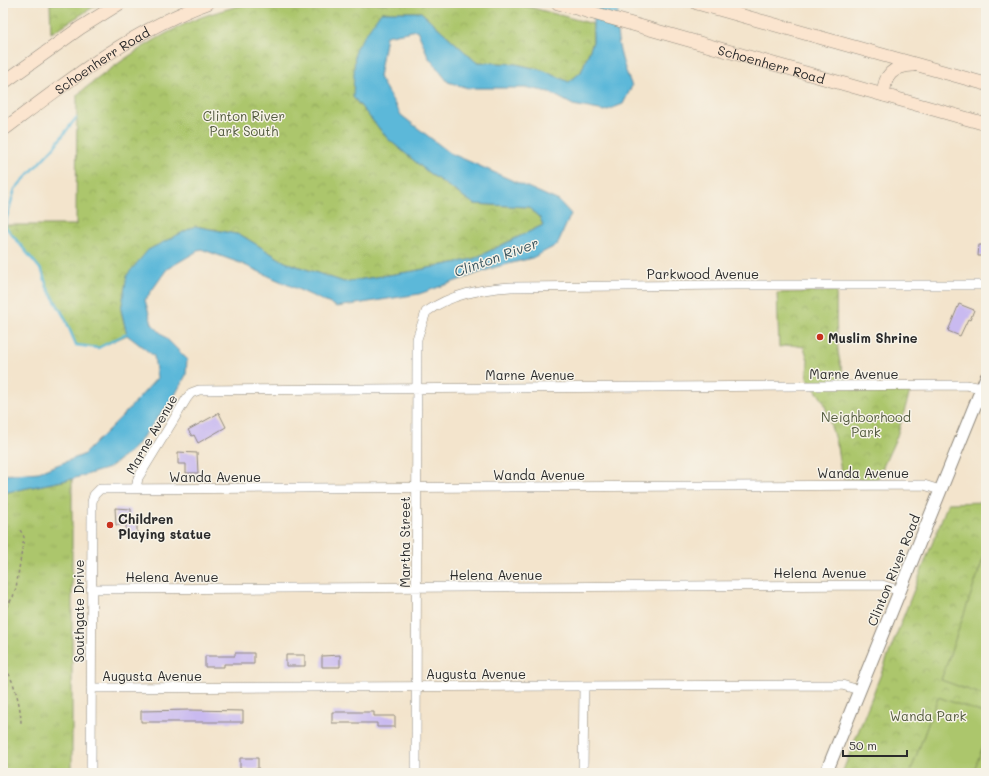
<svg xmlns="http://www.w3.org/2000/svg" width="989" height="776" viewBox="0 0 989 776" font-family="Mali,sans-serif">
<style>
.grass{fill:url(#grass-tufts);stroke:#6c784c}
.park{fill:url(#park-crowns);stroke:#6c784c}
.pitch{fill:#acc66c;stroke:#6c784c}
.water{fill:#5bb8d9;stroke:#437282}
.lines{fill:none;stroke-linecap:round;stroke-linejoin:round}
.stream{stroke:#5bb8d9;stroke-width:2.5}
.building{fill:#c9baf0}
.minor-casing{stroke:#8f887c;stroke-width:10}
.tertiary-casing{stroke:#8f887c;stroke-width:14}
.secondary-casing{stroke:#8f887c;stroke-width:14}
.path{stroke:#8f887c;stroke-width:1.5;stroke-dasharray:3 3;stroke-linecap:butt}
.minor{stroke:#fff;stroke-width:9}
.tertiary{stroke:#fff;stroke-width:12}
.secondary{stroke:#fbe5cf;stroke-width:13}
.poi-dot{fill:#c8321e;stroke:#f7f3e8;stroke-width:1.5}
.labels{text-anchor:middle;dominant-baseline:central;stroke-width:3;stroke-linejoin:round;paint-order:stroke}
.street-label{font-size:13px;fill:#2b2b2b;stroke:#f7f3e8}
.park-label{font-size:13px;fill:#525a3e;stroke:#f7f3e8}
.poi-label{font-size:13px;font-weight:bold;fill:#2b2b2b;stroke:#f7f3e8;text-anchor:start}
.water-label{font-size:14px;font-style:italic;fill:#39555f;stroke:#f7f3e8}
</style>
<defs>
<pattern id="grass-tufts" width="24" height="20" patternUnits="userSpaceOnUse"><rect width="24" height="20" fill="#acc66c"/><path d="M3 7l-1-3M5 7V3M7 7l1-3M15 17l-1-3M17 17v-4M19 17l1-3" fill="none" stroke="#94aa5e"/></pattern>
<pattern id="park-crowns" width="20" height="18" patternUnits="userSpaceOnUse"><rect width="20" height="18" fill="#acc66c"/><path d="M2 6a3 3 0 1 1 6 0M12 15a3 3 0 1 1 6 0" fill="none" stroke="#94aa5e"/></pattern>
</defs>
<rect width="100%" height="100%" fill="#f7f3e8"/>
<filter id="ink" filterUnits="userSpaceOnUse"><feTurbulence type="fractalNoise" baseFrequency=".025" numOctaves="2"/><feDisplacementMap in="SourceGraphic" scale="8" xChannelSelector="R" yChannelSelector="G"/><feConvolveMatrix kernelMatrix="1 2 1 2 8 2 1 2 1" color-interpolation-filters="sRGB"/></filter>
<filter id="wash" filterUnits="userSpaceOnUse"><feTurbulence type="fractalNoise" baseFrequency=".012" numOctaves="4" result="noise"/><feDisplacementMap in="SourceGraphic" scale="16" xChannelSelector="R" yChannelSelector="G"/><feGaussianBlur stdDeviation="0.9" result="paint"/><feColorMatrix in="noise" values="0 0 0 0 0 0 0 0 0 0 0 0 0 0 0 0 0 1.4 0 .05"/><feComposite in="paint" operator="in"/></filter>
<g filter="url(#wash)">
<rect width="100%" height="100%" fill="#f3e4cc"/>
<!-- grass -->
<path class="grass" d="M72,479V773H3V493Z"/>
<!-- park -->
<path class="park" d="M50,3H100L51,33Z
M248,3H514L593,24V42L581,72L569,82L542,70L516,64L476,62L421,12H381L353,97L388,139L429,173L474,204L528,207L540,218L543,225L473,259L414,271L344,282L285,262L241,235L195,226L121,310L127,335L98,348L76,345L65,318L47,287L42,271L4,225H76L77,95C115,64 163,30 210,14C223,10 236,7 248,3Z
M836,291C837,313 834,363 847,380C850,384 855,387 859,391L911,388L897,436L877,480L842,478L837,447L824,402L807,378L808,360L804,347L791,345L779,347L777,293Z
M986,502V773H842L948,503Z"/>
<!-- pitch -->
<path class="pitch" d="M986,551V696L941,680Z
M938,697L986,714V738L973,773H910Z"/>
<!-- water -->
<path class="water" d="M595,3H620C612,30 621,61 632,86L623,104L605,111L573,105L549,92L529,88H468L448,82L429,58L417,30L386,36L379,77L401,115L450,153L559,201L571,214L557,245L532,258L496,267L419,294L337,307L240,263L201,249L167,269L145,300L152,324L187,359L186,375L175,395L134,448L109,468L72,479L3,493V475L39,472L83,455L128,410L157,378L154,356L127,335L121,310L127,275L148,250L195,226L241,235L285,262L344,282L414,271L473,259L543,225L540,218L528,207L474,204L429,173L388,139L353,97L355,49L381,12H421L476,62L516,64L542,70L569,82L581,72L593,42V10Z"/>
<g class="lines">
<!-- stream -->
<path class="stream" d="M4,225L42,271L47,287L65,318L76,345L98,348L130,332
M3,230L15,189L54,147L76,118"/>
</g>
<g id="blocks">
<!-- building -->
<path class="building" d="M979,245H986V256H978Z
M959,304L974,310L970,320L968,319L960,336L948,331Z
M219,413L226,427L198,443L194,435L192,436L188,430Z
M178,452L197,453L198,473H186V464H178Z
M115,508L131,509V520H137V535H126V525H116Z
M235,653H254V664H224V667H205V656H235Z
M286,655H305V666H286Z
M340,655V667H322V656Z
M190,710L243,711V722H141V711Z
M332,712H374V716H395V727H377V723H332Z
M240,758H258V769H240Z"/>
</g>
</g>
<g filter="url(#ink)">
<use href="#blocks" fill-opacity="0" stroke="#8f887c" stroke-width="1"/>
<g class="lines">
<defs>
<path id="minor" d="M136,489L138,478L187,398L191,393L199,390L966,385L982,388
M91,589L882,585L900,591
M91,688L842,685L859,690
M91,773L92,502L94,495L100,489L924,485L940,490
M416,773L417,339L426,312C451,294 481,289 511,287L736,285H986
M583,773L584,686"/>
<path id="tertiary" d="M826,773L986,378"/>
<g id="secondary">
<path id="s1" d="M558,3L986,124"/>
<path d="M697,3L986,84"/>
<path d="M3,83L80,28L120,3"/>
<path d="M884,95C883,75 894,66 913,65"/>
<path id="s2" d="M3,130C67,82 132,30 208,3"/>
</g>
</defs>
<!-- minor casing -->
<use href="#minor" class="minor-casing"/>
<!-- tertiary casing -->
<use href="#tertiary" class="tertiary-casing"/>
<!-- secondary casing -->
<use href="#secondary" class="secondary-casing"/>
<!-- path -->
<path class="path" d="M3,612L13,597L16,588L24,537L19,528
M3,663C14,681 21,704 21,724"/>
<!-- minor -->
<use href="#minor" class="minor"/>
<!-- tertiary -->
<use href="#tertiary" class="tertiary"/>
<!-- secondary -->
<use href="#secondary" class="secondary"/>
</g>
</g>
<!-- markers -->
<g class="poi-dot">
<circle cx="820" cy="337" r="4"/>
<circle cx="110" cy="525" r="4"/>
</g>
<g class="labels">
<!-- street labels -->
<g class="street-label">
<text stroke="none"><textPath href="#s2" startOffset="121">Schoenherr Road</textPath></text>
<text stroke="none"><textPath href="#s1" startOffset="222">Schoenherr Road</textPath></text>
<text x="703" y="273">Parkwood Avenue</text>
<text x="854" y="373">Marne Avenue</text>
<text x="530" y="374">Marne Avenue</text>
<text transform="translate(151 434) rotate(-60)">Marne Avenue</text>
<text x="863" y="472">Wanda Avenue</text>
<text x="539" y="474">Wanda Avenue</text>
<text x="215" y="476">Wanda Avenue</text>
<text transform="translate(404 542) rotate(-90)">Martha Street</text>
<text transform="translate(893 570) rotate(-68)">Clinton River Road</text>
<text x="820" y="572">Helena Avenue</text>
<text x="496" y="574">Helena Avenue</text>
<text x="172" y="576">Helena Avenue</text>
<text transform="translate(78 611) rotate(-90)">Southgate Drive</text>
<text x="476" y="673">Augusta Avenue</text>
<text x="152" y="675">Augusta Avenue</text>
</g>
<!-- park labels -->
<g class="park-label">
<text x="244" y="115">Clinton River<tspan x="244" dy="15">Park South</tspan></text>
<text x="866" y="416">Neighborhood<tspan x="866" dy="15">Park</tspan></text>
<text x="928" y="715">Wanda Park</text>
</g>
<!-- poi labels -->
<g class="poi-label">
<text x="828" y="337">Muslim Shrine</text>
<text x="118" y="518">Children<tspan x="118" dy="15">Playing statue</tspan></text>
</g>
<!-- water labels -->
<g class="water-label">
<text transform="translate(496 257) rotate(-20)">Clinton River</text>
</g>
</g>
<!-- margin -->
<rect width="989" height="776" fill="none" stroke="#f7f3e8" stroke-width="16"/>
<!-- scale -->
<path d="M843 750v6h64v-6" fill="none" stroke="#2b2b2b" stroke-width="2"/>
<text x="849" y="750" font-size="12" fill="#2b2b2b" stroke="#f7f3e8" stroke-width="3" paint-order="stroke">50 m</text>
</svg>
